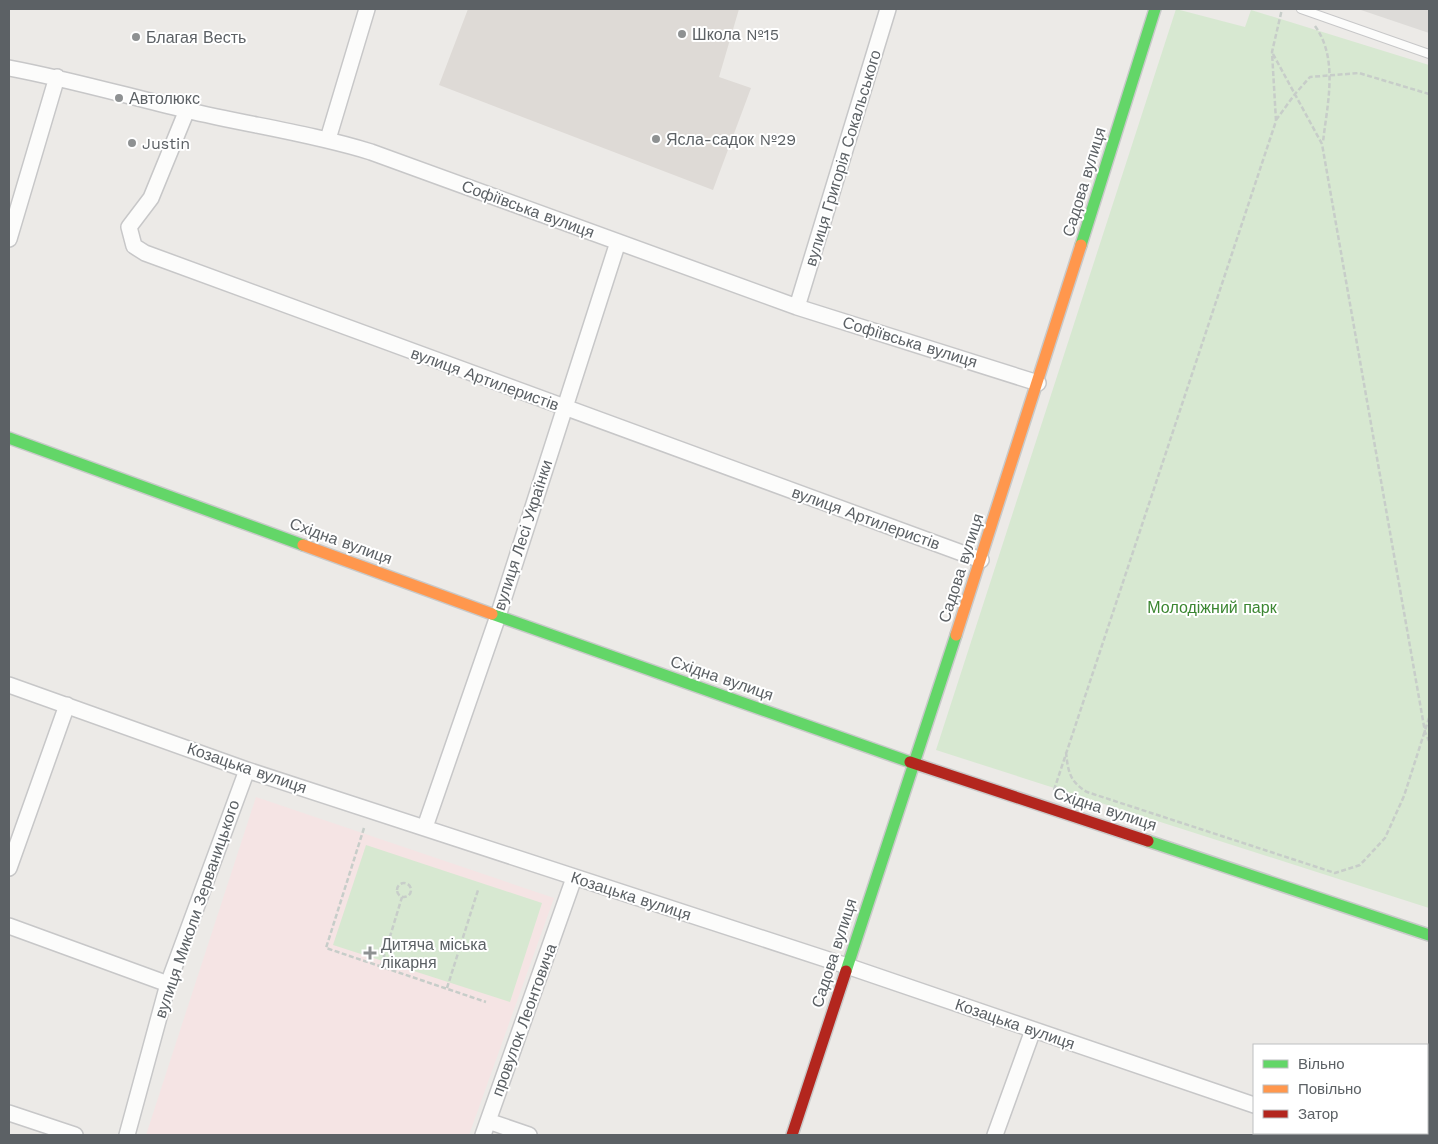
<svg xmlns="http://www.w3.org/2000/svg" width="1438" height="1144" viewBox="0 0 1438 1144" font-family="'Work Sans',sans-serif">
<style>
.industrial{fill:#dddbd8}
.education{fill:#dedad6}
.medical{fill:#f5e4e4}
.green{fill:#d7e8d1}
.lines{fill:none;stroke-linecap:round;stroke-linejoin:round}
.lane-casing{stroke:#c7c7c8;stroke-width:10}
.street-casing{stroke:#c7c7c8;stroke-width:18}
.fast-casing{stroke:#c8c9c9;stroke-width:14}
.slow-casing{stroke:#c8c9c9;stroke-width:14}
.jam-casing{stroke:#c8c9c9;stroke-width:14}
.path{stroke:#c7cdc9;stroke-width:2.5;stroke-dasharray:5 2.5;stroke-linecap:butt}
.lane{stroke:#fcfcfb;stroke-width:8}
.street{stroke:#fcfcfb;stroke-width:15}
.fast{stroke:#63d668;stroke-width:11}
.slow{stroke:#ff974d;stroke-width:11}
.jam{stroke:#b3261e;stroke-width:11}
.poi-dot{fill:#8e9192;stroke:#fff;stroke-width:2}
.labels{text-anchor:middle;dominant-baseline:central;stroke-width:4;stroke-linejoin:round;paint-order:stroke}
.poi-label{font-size:16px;fill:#5c6165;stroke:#fff;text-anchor:start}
.street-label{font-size:16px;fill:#5c6165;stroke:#fff}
.park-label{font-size:16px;fill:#3b8631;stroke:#fff}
</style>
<rect width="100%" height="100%" fill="#eceae7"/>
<!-- industrial -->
<path class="industrial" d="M1358,9H1429V33Z"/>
<!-- education -->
<path class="education" d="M468,9H739L719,77L751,88L713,190L439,85Z"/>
<!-- medical -->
<path class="medical" d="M256,797L554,898L469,1135H146Z"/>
<!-- green -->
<path class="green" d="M1176,9L1245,27L1251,10L1429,65V908L936,750Z
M366,845L542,903L510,1002L333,945Z"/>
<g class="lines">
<defs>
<path id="lane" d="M1301,9L1429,54"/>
<path id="street" d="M9,68C68,79 127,96 186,110C248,125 310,133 371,152L797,307L1038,383
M187,110L151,198L129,227L134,246L145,253L981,560
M328,139L367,9
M9,239L57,77
M797,307L888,9
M9,685L247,770L847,966L1254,1105
M425,827L498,616L618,242
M9,868L67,705
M9,926L168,984
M9,1113L75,1135
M488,1121L529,1135
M1336,1133L1343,1135
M127,1135L168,984L247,770
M483,1135L574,878
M995,1135L1033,1030"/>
<path id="fast" d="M1081,245L1155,9
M9,438L303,545
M492,614L910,762
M1148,841L1429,935
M846,971L956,635"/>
<path id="slow" d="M303,545L492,614
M956,635L1081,245"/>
<path id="jam" d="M910,762L1148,841
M792,1135L846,971"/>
</defs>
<!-- lane casing -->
<use href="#lane" class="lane-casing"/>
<!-- street casing -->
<use href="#street" class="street-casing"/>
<!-- fast casing -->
<use href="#fast" class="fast-casing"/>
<!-- slow casing -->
<use href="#slow" class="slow-casing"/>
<!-- jam casing -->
<use href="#jam" class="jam-casing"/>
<!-- path -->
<path class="path" d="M1315,26C1339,59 1327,105 1323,142
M1273,54L1322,144L1425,732L1429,741
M1276,120L1295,94L1310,77L1359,73L1429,94
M1066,752C1068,772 1070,782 1087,792L1335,873L1360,865L1385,838L1404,796L1429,718
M1054,790L1276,121L1272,52L1282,9
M364,828L326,948L486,1002
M397 890a7 7 0 1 1 14 0a7 7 0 1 1-14 0Z
M381,966L402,897
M447,988L478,890"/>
<!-- lane -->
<use href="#lane" class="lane"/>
<!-- street -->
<use href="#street" class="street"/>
<!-- fast -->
<use href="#fast" class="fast"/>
<!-- slow -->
<use href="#slow" class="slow"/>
<!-- jam -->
<use href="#jam" class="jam"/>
</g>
<!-- markers -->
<g class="poi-dot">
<circle cx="682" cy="34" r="5"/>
<circle cx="136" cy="37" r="5"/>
<circle cx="119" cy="98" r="5"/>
<circle cx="656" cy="139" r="5"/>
<circle cx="132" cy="143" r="5"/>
<path d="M367.5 945.5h5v5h5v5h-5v5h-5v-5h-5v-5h5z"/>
</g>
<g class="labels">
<!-- poi labels -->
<g class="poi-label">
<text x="692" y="34">Школа №15</text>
<text x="146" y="37">Благая Весть</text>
<text x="129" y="98">Автолюкс</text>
<text x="666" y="139">Ясла-садок №29</text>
<text x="142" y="143">Justin</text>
<text x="381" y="944">Дитяча міська<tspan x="381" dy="18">лікарня</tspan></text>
</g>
<!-- street labels -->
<g class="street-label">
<text transform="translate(843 158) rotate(-73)">вулиця Григорія Сокальського</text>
<text transform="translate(1084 182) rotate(-73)">Садова вулиця</text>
<text transform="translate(528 209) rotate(20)">Софіївська вулиця</text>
<text transform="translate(910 342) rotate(17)">Софіївська вулиця</text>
<text transform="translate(485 379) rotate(20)">вулиця Артилеристів</text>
<text transform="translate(866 518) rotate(20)">вулиця Артилеристів</text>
<text transform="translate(523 535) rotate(-72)">вулиця Лесі Українки</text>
<text transform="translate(341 541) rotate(20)">Східна вулиця</text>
<text transform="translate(961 568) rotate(-72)">Садова вулиця</text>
<text transform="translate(722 678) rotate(19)">Східна вулиця</text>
<text transform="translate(247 768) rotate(19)">Козацька вулиця</text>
<text transform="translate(1105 809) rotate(18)">Східна вулиця</text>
<text transform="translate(631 896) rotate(18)">Козацька вулиця</text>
<text transform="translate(197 909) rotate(-71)">вулиця Миколи Зерваницького</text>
<text transform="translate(834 953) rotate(-72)">Садова вулиця</text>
<text transform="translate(524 1020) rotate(-70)">провулок Леонтовича</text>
<text transform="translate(1015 1024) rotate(19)">Козацька вулиця</text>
</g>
<!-- park labels -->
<g class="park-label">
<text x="1212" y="607">Молодіжний парк</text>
</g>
</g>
<!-- border -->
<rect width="1438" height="1144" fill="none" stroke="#5c6165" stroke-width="20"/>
<!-- legend -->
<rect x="1253" y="1044" width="175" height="90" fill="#ffffff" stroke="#bec0c1"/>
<rect x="1263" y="1060" width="25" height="8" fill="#63d668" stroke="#bec0c1"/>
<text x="1298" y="1069" font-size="15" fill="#5c6165">Вільно</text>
<rect x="1263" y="1085" width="25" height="8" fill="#ff974d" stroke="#bec0c1"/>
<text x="1298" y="1094" font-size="15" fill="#5c6165">Повільно</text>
<rect x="1263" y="1110" width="25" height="8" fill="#b3261e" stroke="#bec0c1"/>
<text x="1298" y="1119" font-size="15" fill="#5c6165">Затор</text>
</svg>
